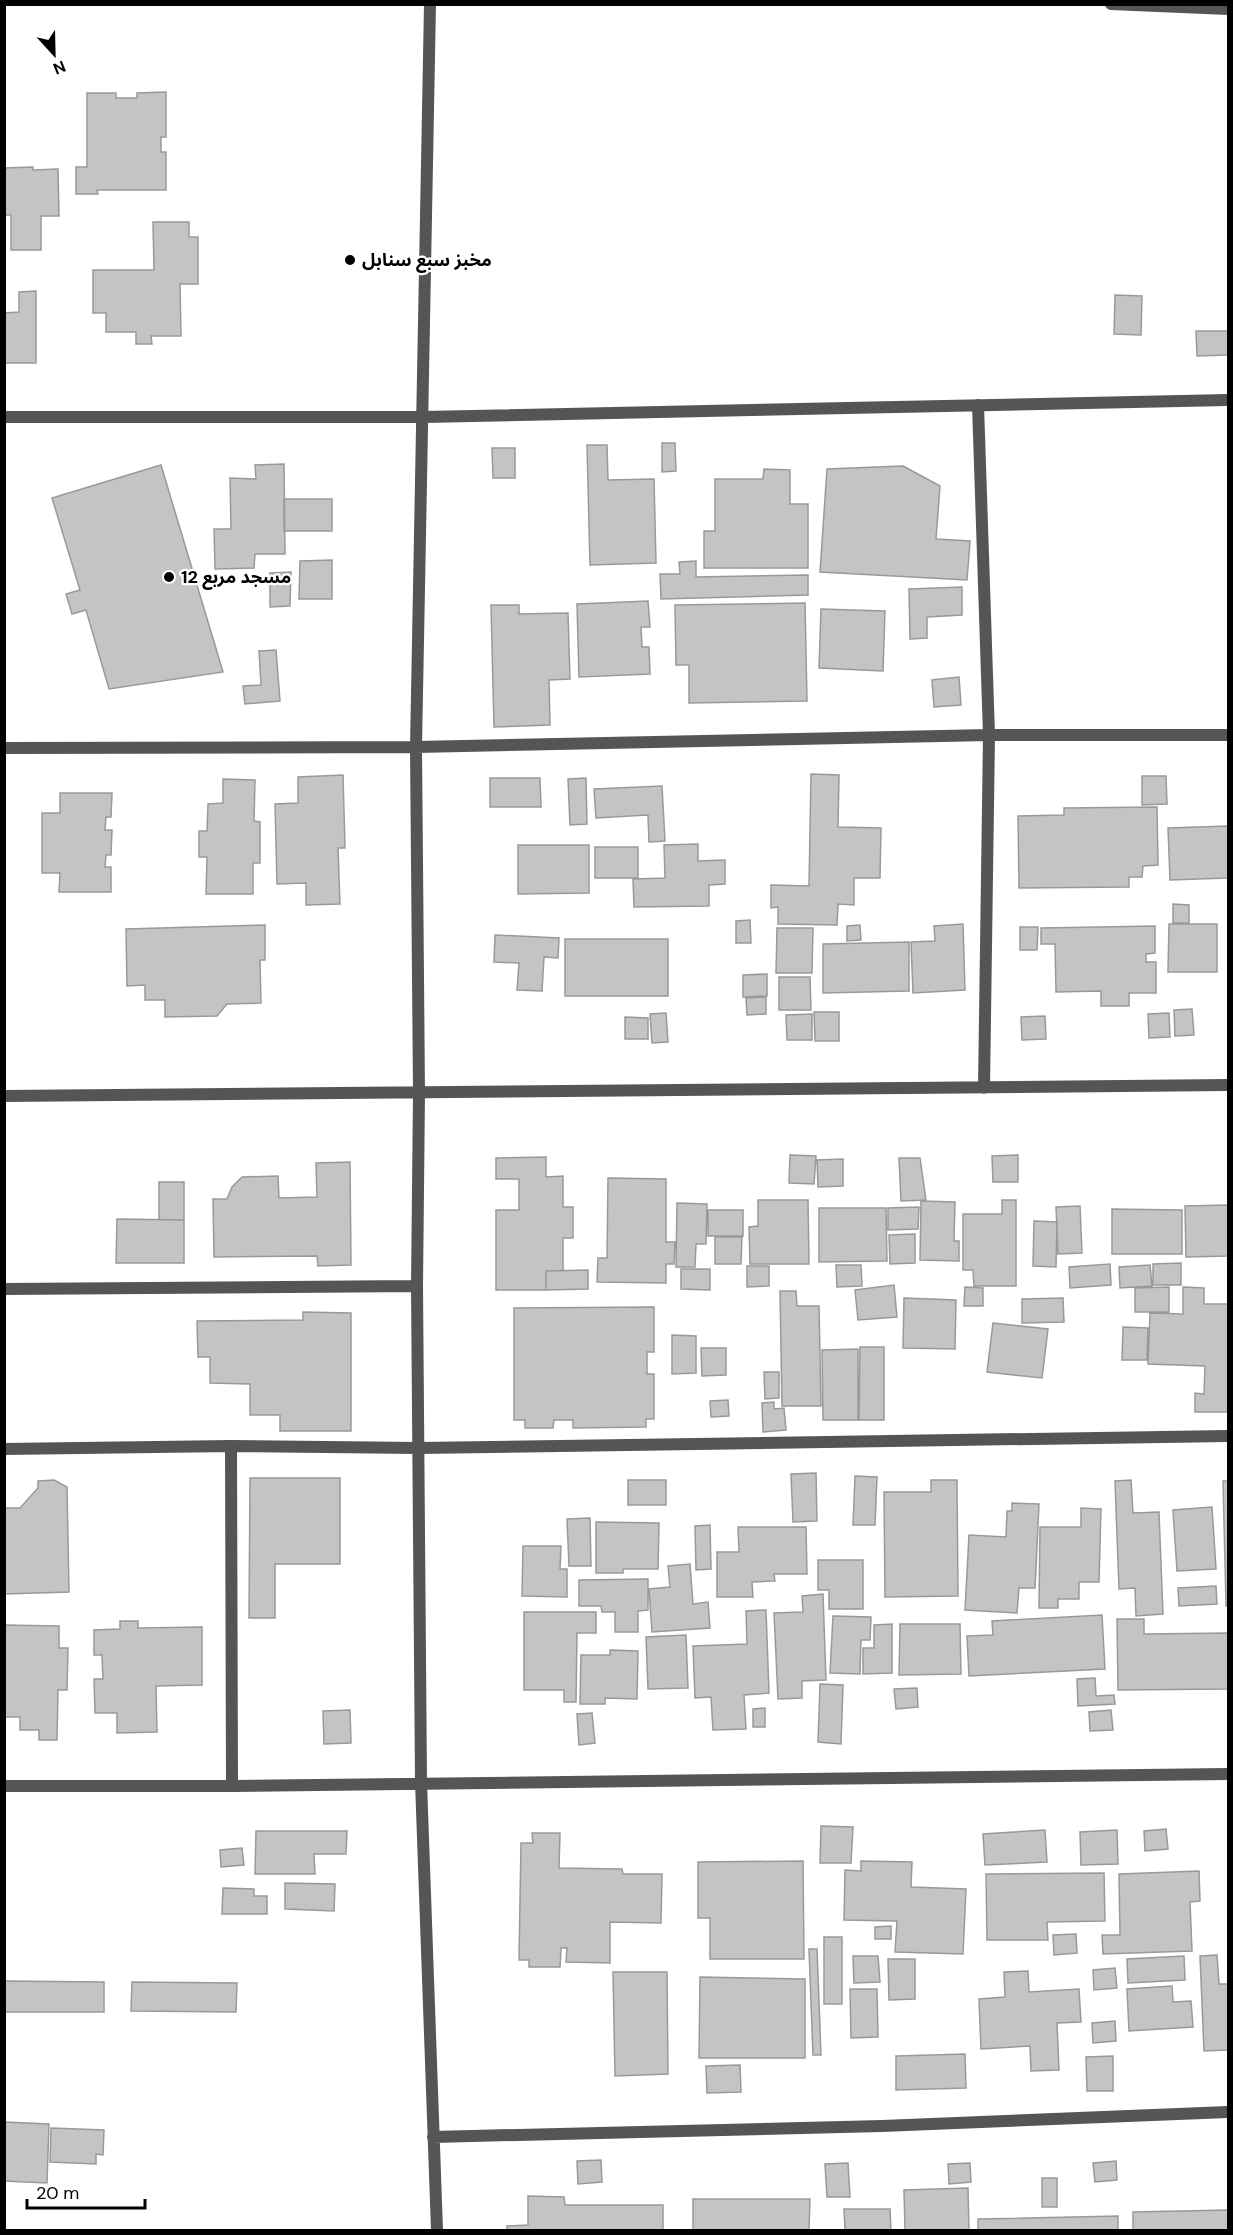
<svg xmlns="http://www.w3.org/2000/svg" width="1233" height="2235" viewBox="0 0 1233 2235" font-family="'DM Sans','Noto Sans Arabic',sans-serif">
<style>
.building{fill:#c4c4c4;stroke:#999;stroke-width:1.5}
.lines{fill:none;stroke-linecap:round;stroke-linejoin:round}
.minor{stroke:#555;stroke-width:12}
.poi-dot{fill:#000;stroke:#fff;stroke-width:2}
.labels{text-anchor:middle;dominant-baseline:central;stroke-width:4.5;stroke-linejoin:round;paint-order:stroke}
.poi-label{font-size:18px;font-weight:bold;fill:#000;stroke:#fff;text-anchor:start}
</style>
<rect width="100%" height="100%" fill="#fff"/>
<!-- building -->
<path class="building" d="M166,92V137H161V152H166V190H97L98,194H76V167H87V93H116V98H137V93Z
M33,167V170L58,169L59,216H41V250H11V215H4V168Z
M153,222H189V237H198V284H180L181,336H151L152,344H136V332H106V313H93V270H154Z
M36,291V363H4V313L19,312V292Z
M1115,295L1142,296L1141,335L1114,334Z
M1196,331H1228V355L1197,356Z
M662,443H675L676,471L662,472Z
M587,445H607L608,480L654,479L656,563L590,565Z
M492,448H515V478H493Z
M284,464L285,554H255L254,568L215,569L214,529H231L230,478L256,479L255,465Z
M161,465L223,672L109,689L86,610L72,614L66,594L80,590L52,498Z
M903,466L940,486L936,539L970,541L967,580L820,572L827,469Z
M764,469L790,470V504H808V568H704V531H715V479H763Z
M284,499H332V531H284Z
M332,560V599H299L300,561Z
M696,561V577L808,575V595L661,599L660,574H680L679,562Z
M291,572L290,606L270,607V573Z
M962,587V615L927,617V638L910,639L909,589Z
M648,601L650,627H641L642,647H649L650,674L579,677L577,604Z
M805,603L807,701L689,703V665H676L675,605Z
M491,605H519V614L568,613L570,679L549,680L550,725L494,727Z
M821,609L885,611L883,671L819,668Z
M276,650L280,701L245,704L243,686L261,685L259,651Z
M959,677L961,705L934,707L932,680Z
M811,774L839,775L838,827L881,828L880,878H854V905L838,904L837,925L778,924V907L771,908V885L809,886Z
M343,775L345,848H338L340,904L306,905V883L277,884L275,804L298,803V777Z
M1142,776H1166L1167,804L1142,805Z
M490,778H540L541,807H490Z
M586,778L587,824L570,825L568,779Z
M223,779L255,780L254,821L260,822V863H253V894H206L207,857H199V831H207L208,804L223,803Z
M662,786L665,841L649,842L648,815L596,818L594,789Z
M60,793H112L111,817H106L105,830H112L111,855H106L105,867H111V892H59L60,873H42V813H60Z
M1157,807L1158,865L1143,866L1142,877H1129V887L1019,888L1018,816L1064,815V808Z
M1228,826V878L1170,880L1168,828Z
M698,844V861L725,860V884L709,885V906L634,907L633,879L665,878L664,845Z
M518,845H589V893L518,894Z
M595,847H638V878H595Z
M1173,904L1189,905V923H1173Z
M750,920L751,943H736V921Z
M963,924L965,990L913,993L911,942L935,941L934,926Z
M1169,924H1217V972H1168Z
M265,925V960H260L261,1003L227,1004L217,1016L165,1017V1000H145V985L127,986L126,929Z
M860,925L861,940L847,941V926Z
M1155,926V953L1146,954V962H1156V993H1129V1006H1101V991L1056,992L1055,944H1041V928Z
M1020,927H1038L1037,950H1020Z
M777,928H813L812,973H776Z
M495,935L559,938L558,958L544,957L542,991L517,990L519,963L494,962Z
M565,939H668V996H565Z
M909,942V991L823,993V944Z
M767,974V996L743,997V975Z
M779,977H810L811,1010H779Z
M766,997V1014L747,1015L746,998Z
M1192,1009L1194,1035L1175,1036L1174,1010Z
M814,1012H839V1041H815Z
M666,1013L668,1042L652,1043L650,1014Z
M1169,1013L1170,1037L1149,1038L1148,1014Z
M812,1014V1040H787L786,1015Z
M1045,1016L1046,1039L1022,1040L1021,1017Z
M625,1017L648,1018V1039H625Z
M790,1155L816,1156L814,1184L789,1183Z
M1018,1155V1182H993L992,1156Z
M546,1157V1177L563,1176V1207H573V1238H563V1271H546V1290H496V1210H519V1179H496V1158Z
M899,1158H920L926,1200L901,1201Z
M843,1159V1186L818,1187L817,1160Z
M350,1162L351,1265L318,1266L317,1256L214,1257L213,1199H227L232,1187L242,1177L278,1176L279,1198L317,1197L316,1163Z
M608,1178L666,1179V1242H675L674,1264H666V1283L597,1282L598,1258H607Z
M159,1182H184V1220H159Z
M758,1200H808L809,1264H750L749,1227L758,1226Z
M1002,1200H1016V1286H974L973,1270H963V1214H1002Z
M921,1201L955,1202L954,1241H959V1261L920,1260Z
M677,1203L707,1204L706,1244H696L695,1267H676Z
M1228,1205V1256L1186,1257L1185,1206Z
M1080,1206L1082,1253L1058,1254L1056,1207Z
M919,1207L918,1229L888,1230V1208Z
M819,1208H886L887,1261L819,1262Z
M1112,1209L1182,1210V1254H1112Z
M708,1210H743V1236H708Z
M117,1219L184,1220V1263H116Z
M1034,1221L1057,1222L1056,1267L1033,1266Z
M915,1234V1263L890,1264L889,1235Z
M715,1237H742L741,1264H715Z
M1181,1263V1285H1153V1264Z
M1110,1264L1111,1285L1070,1288L1069,1267Z
M836,1265H861L862,1286L837,1287Z
M1150,1265L1152,1286L1120,1288L1119,1267Z
M747,1266H769V1286L747,1287Z
M681,1269H710V1290L681,1289Z
M588,1270V1289L546,1290V1271Z
M894,1285L897,1317L858,1320L855,1290Z
M965,1287L983,1288V1306H964Z
M1169,1287V1312H1135V1288Z
M1183,1287L1204,1288V1304H1228V1412H1195V1393L1204,1394L1205,1366L1148,1364L1150,1313L1183,1314Z
M780,1291H796L797,1306H819L821,1406H782Z
M904,1298L956,1300L955,1349L903,1348Z
M1063,1298L1064,1322L1022,1323V1299Z
M654,1307V1352H647V1374H654V1419H646V1427L573,1428V1420H554L553,1428H525V1420H514V1308Z
M303,1312L351,1313V1431H280V1415H250V1384L210,1383V1357H198L197,1321L303,1320Z
M993,1323L1048,1329L1042,1378L987,1372Z
M1123,1327L1148,1328L1147,1360H1122Z
M672,1335L696,1336V1373L672,1374Z
M860,1347H884V1420H859Z
M701,1348H726V1375L702,1376Z
M858,1349V1420H823L822,1350Z
M764,1372H779V1398L765,1399Z
M728,1400L729,1416L711,1417L710,1401Z
M774,1402V1409L784,1408L786,1430L763,1432L762,1403Z
M816,1473L817,1521L793,1522L791,1474Z
M855,1476L877,1477L875,1525H853Z
M250,1478H340V1564H275V1618H249Z
M54,1480L67,1487L69,1592L4,1594V1508H20L38,1488V1481Z
M628,1480H666V1505H628Z
M931,1480H957L958,1596L885,1597L884,1492H931Z
M1131,1480L1133,1513L1159,1512L1163,1614L1136,1616L1135,1588L1119,1589L1115,1481Z
M1223,1481H1228V1606H1226Z
M1012,1503L1039,1504L1035,1588H1019L1017,1613L965,1610L969,1535L1006,1537L1007,1511H1012Z
M1212,1507L1216,1569L1177,1571L1173,1510Z
M1081,1508L1101,1509L1099,1582H1079V1599H1058V1608H1039L1040,1527H1081Z
M590,1518L591,1566H569L567,1519Z
M596,1522L659,1523L658,1569H623V1573H596Z
M710,1525L711,1569L696,1570L695,1526Z
M738,1527H806L807,1574H774L775,1581L752,1582L753,1597H717V1552H739Z
M523,1546H561L560,1569H567V1597L522,1596Z
M818,1560H863V1609H829V1590H818Z
M690,1564L693,1604L708,1602L710,1628L652,1632L649,1589L670,1587L668,1566Z
M648,1579V1610L638,1611V1632H615V1612H602L601,1606H579V1580Z
M1216,1586L1217,1604L1179,1606L1178,1588Z
M823,1594L826,1680L802,1681V1698L778,1699L774,1613L803,1612L802,1596Z
M766,1610L769,1693L744,1695L746,1729L713,1730L711,1697L695,1698L693,1646L747,1644L746,1611Z
M524,1612H596V1633H577L576,1702H564V1690H524Z
M1102,1615L1105,1669L969,1676L967,1636L993,1635L992,1621Z
M833,1616L871,1617L870,1640H861L860,1674L830,1673Z
M1117,1619H1144V1634L1228,1633V1689L1118,1690Z
M120,1621H138V1628L202,1627V1685L156,1686L157,1732L117,1733V1713H95L94,1679H103L102,1655H94V1630L120,1629Z
M892,1624V1673L863,1674V1648H874V1625Z
M900,1624H960L961,1674L899,1675Z
M4,1625L59,1626V1648H68L67,1690H58L57,1740H39V1730H20V1717H4Z
M686,1635L688,1688L648,1689L646,1637Z
M610,1650L638,1651L637,1699L605,1698V1704H580L581,1655H610Z
M1095,1678L1096,1696L1114,1695L1115,1704L1078,1706L1077,1679Z
M820,1684L843,1685L841,1744L818,1742Z
M917,1688L918,1707L896,1709L894,1689Z
M765,1708V1727H753V1709Z
M350,1710L351,1743L324,1744L323,1711Z
M1111,1710L1113,1730L1090,1731L1089,1712Z
M592,1713L595,1743L579,1745L577,1714Z
M821,1826L853,1827L851,1863H820Z
M1166,1829L1168,1849L1145,1851L1144,1831Z
M1045,1830L1047,1862L985,1865L983,1834Z
M1117,1830L1118,1864L1081,1865L1080,1832Z
M256,1831H347L346,1854H314L315,1874H255Z
M532,1833H560L559,1868L622,1869L623,1874H662L661,1923L610,1922V1963L566,1962L567,1948H561L560,1967H529V1960H519L521,1843H533Z
M242,1848L244,1865L221,1867L220,1850Z
M803,1861L804,1959H710V1918H698V1862Z
M861,1861L912,1862L911,1887L966,1889L963,1954L895,1952L897,1921L844,1920L845,1870L861,1871Z
M1199,1871L1200,1901L1190,1902L1192,1951L1103,1954L1102,1935H1120L1119,1874Z
M1104,1873L1105,1921L1047,1922L1048,1940H987L986,1874Z
M285,1883L335,1884L334,1911L285,1909Z
M223,1888L254,1889V1896H267V1914H222Z
M891,1926V1939H875V1927Z
M1076,1934L1077,1953L1054,1955L1053,1935Z
M824,1937H842V2004H824Z
M809,1949H817L821,2055H813Z
M1217,1955L1219,1984H1228V2050L1204,2051L1200,1956Z
M853,1956H878L880,1982L854,1983Z
M1184,1956L1185,1980L1128,1983L1127,1959Z
M888,1959H915V1999L889,2000Z
M1115,1968L1117,1988L1094,1990L1093,1970Z
M1028,1971L1029,1992L1079,1989L1081,2022L1057,2023L1059,2070L1031,2071L1030,2046L981,2049L979,1999L1005,1997L1004,1972Z
M613,1972H667L668,2074L615,2076Z
M700,1977L805,1979V2058H699Z
M4,1981L104,1982V2012H4Z
M132,1982L237,1983L236,2012L131,2011Z
M1172,1986L1173,2002L1191,2001L1193,2027L1129,2031L1127,1989Z
M850,1989H877L878,2037L851,2038Z
M1115,2021L1116,2041L1093,2043L1092,2023Z
M965,2054L966,2088L896,2090V2056Z
M1113,2056V2091H1087L1086,2057Z
M740,2065L741,2092L707,2093L706,2066Z
M4,2122L49,2124L47,2183L4,2181Z
M51,2128L104,2130L103,2155L96,2154V2164L50,2162Z
M601,2160L602,2182L578,2184L577,2161Z
M1116,2161L1117,2180L1095,2182L1093,2163Z
M848,2163L850,2197H827L825,2164Z
M970,2163L971,2182L949,2184L948,2164Z
M1042,2178H1057V2207H1042Z
M968,2188L969,2230H905L904,2190Z
M528,2196L564,2197L565,2205H663V2230H507V2226L528,2225Z
M693,2199H810L809,2230H693Z
M844,2209H890L891,2230H845Z
M1228,2210V2230H1133V2212Z
M1118,2216V2230H978V2219Z"/>
<g class="lines">
<!-- minor -->
<path class="minor" d="M430,4L416,747L419,1093L417,1286L421,1782L437,2230
M1111,4L1228,9
M978,405L989,735L984,1088
M4,417H423L1228,400
M4,748L416,747L989,735H1228
M4,1096L1228,1085
M4,1289L417,1286
M231,1446L232,1786
M4,1449L231,1446L419,1448L1228,1436
M4,1786H232L1228,1774
M433,2137L882,2126L1228,2112"/>
</g>
<!-- markers -->
<g class="poi-dot">
<circle cx="350" cy="260" r="6"/>
<circle cx="169" cy="577" r="6"/>
</g>
<g class="labels">
<!-- poi labels -->
<g class="poi-label">
<text x="362" y="260">مخبز سبع سنابل</text>
<text x="181" y="577">مسجد مربع 12</text>
</g>
</g>
<!-- border -->
<rect width="1233" height="2235" fill="none" stroke="#000000" stroke-width="12"/>
<!-- north arrow -->
<g transform="translate(54 54) rotate(158)" stroke="#ffffff" stroke-width="4.5" paint-order="stroke">
<path d="M0-4.5L10 22L0 15L-10 22Z" fill="#000000"/>
<text y="-9" font-size="16" font-weight="bold" text-anchor="middle" fill="#000000">N</text>
</g>
<!-- scale -->
<path d="M27 2199v9h118v-9" fill="none" stroke="#000000" stroke-width="3"/>
<text x="36" y="2199" font-size="18" fill="#000000" stroke="#ffffff" stroke-width="4.5" paint-order="stroke">20 m</text>
</svg>
